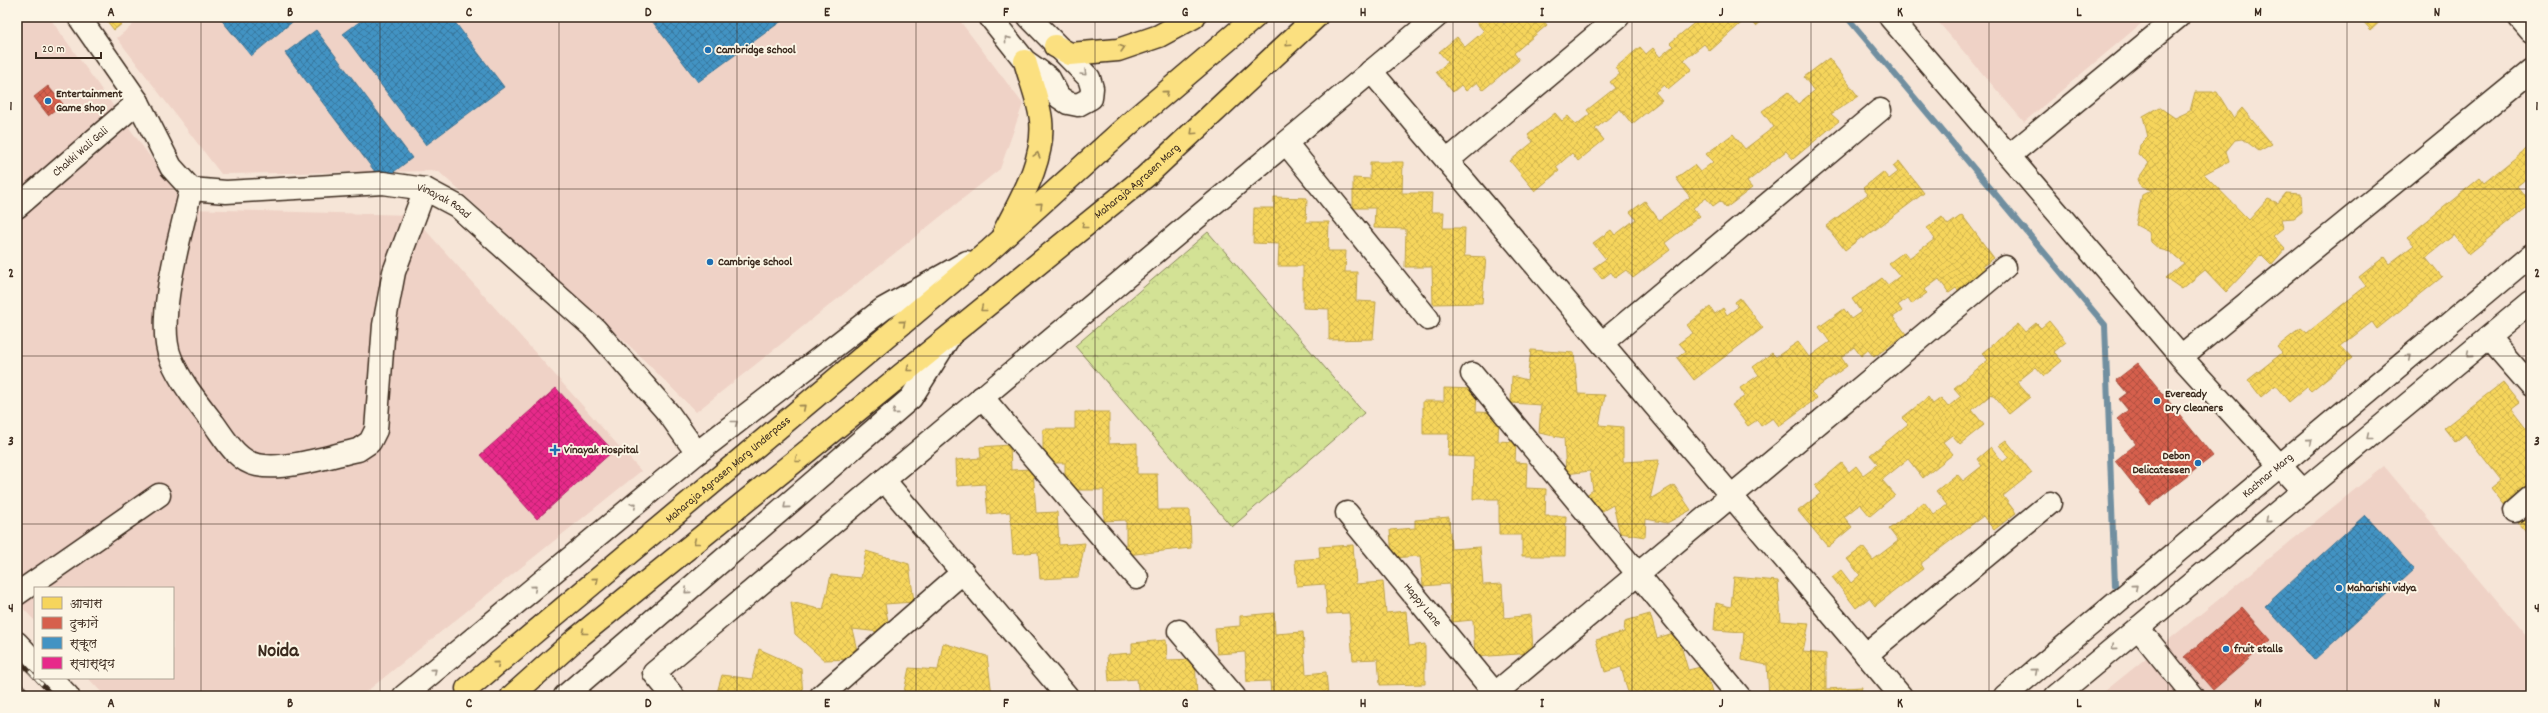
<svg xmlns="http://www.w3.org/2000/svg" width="2548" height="713" viewBox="0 0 2548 713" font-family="Dekko,'Playpen Sans Deva',sans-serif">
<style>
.built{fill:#efd2c6}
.park{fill:url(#park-crowns);stroke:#87865a}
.homes{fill:url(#homes-cross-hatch);stroke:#bea249}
.shops{fill:url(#shops-cross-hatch);stroke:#a8503f}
.schools{fill:url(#schools-cross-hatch);stroke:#417492}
.health{fill:url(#health-cross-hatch);stroke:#b3296a}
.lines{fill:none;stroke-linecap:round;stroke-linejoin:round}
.stream{stroke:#718fa0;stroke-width:6}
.minor-casing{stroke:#3b2a1e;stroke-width:25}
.tertiary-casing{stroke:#3b2a1e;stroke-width:25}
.secondary-casing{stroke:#3b2a1e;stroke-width:25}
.primary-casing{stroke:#3b2a1e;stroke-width:25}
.minor{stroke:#fcf5e5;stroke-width:22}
.tertiary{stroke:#fcf5e5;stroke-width:22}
.secondary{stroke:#fcf5e5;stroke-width:22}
.primary{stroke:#fbe080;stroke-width:22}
.rail-casing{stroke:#3b2a1e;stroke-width:4.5}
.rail{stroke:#fcf5e5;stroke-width:3;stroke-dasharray:9;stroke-linecap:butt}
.oneway{stroke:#9c9082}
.oneway2{stroke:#9b854f}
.grid{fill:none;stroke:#3b2a1e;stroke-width:1;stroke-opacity:0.55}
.poi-dot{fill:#1f6fb2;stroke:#fcf5e5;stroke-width:1.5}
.labels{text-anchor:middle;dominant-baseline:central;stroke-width:4;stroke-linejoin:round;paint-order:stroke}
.poi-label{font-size:12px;font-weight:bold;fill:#3b2a1e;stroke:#fcf5e5;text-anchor:start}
.street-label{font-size:12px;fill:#3b2a1e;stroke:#fcf5e5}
.town-label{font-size:20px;font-weight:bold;fill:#3b2a1e;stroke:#fcf5e5}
.neatline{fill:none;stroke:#3b2a1e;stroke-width:1.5}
.grid-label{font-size:13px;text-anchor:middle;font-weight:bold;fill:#3b2a1e}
</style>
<defs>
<pattern id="park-crowns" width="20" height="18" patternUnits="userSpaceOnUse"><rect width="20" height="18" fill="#d3e295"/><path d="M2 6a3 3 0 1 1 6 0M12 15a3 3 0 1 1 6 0" fill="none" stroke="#b6c280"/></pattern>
<pattern id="homes-cross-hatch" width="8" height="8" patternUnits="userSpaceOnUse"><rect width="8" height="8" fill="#f6d55c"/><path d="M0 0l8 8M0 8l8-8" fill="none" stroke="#d4b750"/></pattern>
<pattern id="shops-cross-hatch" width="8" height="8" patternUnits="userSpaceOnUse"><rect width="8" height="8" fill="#d6604d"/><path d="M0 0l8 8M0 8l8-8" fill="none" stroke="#af4f3f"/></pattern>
<pattern id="schools-cross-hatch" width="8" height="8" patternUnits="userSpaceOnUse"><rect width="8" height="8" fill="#4393c3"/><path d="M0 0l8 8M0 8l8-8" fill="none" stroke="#39789e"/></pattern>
<pattern id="health-cross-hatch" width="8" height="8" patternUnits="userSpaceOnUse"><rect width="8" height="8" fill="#e7298a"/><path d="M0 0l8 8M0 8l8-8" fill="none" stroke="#bc2370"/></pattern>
</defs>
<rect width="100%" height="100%" fill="#f6e5d7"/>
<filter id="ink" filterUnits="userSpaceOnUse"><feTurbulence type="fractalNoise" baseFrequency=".025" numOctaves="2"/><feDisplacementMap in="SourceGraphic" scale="8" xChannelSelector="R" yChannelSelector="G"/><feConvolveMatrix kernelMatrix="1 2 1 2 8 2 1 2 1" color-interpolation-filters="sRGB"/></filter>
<g filter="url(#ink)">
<!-- built -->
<path class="built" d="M17,17H49L188,209L412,215L641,471L361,696H105L88,678H173V588H35V621L17,602Z
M142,17H957L1023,104L1000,169L696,412L635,351L438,171L221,174L117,38Z
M1934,17H2149L2024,122Z
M2384,466L2531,641V696H2099Z"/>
<!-- park -->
<path class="park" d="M1208,232L1364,413L1232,527L1075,346Z"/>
<!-- homes -->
<path class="homes" d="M104,17H131L114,30Z
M1482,17H1499L1504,24L1512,17H1541L1547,25L1514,53L1519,60L1483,90L1477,82L1466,91L1461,85L1453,92L1436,72L1448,62L1439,52L1457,37L1465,47L1484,31L1476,22Z
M1698,17H1748L1710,51L1704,44L1684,60L1692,69L1668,89L1664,85L1655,92L1662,100L1632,124L1620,109L1595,129L1604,140L1578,161L1572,153L1556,167L1559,171L1535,191L1510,161L1533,142L1528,135L1555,113L1562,121L1568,116L1576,125L1590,114L1587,110L1615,88L1610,82L1620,74L1615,68L1640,47L1646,54L1653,48L1660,57L1673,46L1670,43L1699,19Z
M1748,17H1767L1756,26Z
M2359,17H2385L2371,30Z
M1829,58L1858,96L1831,114L1839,121L1793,159L1786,151L1747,182L1752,188L1726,208L1720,201L1713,206L1706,198L1693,208L1700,216L1665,243L1670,250L1633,278L1626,270L1615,278L1611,272L1602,279L1593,268L1606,259L1593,243L1611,230L1615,235L1636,219L1630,212L1645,201L1659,220L1690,197L1676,178L1694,165L1700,172L1713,162L1706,154L1733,134L1745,149L1774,127L1762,111L1788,92L1798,104L1814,91L1804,77Z
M2195,92H2217L2233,118L2242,108L2272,144L2259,151L2243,139L2235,140L2226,151L2229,161L2204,174L2249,220L2268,199L2278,203L2286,193L2301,194L2302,212L2294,218L2281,219L2283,228L2273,236L2285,249L2271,265L2261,255L2226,292L2205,270L2182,289L2166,278L2184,263L2170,252L2159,249L2151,242L2149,232L2136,225L2142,195L2152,190L2141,187L2138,179L2149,163L2138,154L2140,145L2148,137L2143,116L2159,107L2175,118L2190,111Z
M2531,145V175L2517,186L2531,204L2469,254L2454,235L2426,257L2442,277L2377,329L2372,322L2341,346L2352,358L2311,391L2307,387L2289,402L2275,385L2261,397L2248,380L2282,353L2277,347L2301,328L2307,333L2366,286L2359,277L2384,257L2389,264L2414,245L2407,237L2480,178L2484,183Z
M1899,161L1924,193L1863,239L1862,237L1845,250L1826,226L1868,194L1863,188L1883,172L1889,179L1898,172L1893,166Z
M1370,162H1403L1402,193H1432L1431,212H1444L1443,228H1465L1464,256L1486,257L1482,303L1433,304L1432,267H1405L1406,229L1374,228L1375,208H1353V178L1370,179Z
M1274,197L1307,198L1306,222H1329L1328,251H1346L1345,272H1357L1356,301L1376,302L1373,339L1329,340V309L1303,308V266H1278L1279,244L1253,243L1254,208H1274Z
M1962,215L1994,258L1983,266L1990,275L1962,295L1956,288L1949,293L1939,279L1924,290L1927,293L1912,304L1908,298L1898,305L1902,311L1893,317L1906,334L1874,357L1868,350L1861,356L1854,347L1841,357L1847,366L1811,392L1817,398L1779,426L1773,418L1761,426L1757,420L1748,426L1732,405L1745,396L1740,388L1759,375L1753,367L1772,353L1776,357L1798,342L1809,357L1830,342L1819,327L1844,309L1851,319L1861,312L1852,299L1882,278L1888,285L1900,276L1889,263L1904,252L1909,258L1935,239L1927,228L1942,217L1948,225Z
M1740,298L1763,328L1694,380L1677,358L1686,351L1679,343L1693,333L1687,325L1710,307L1715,314L1723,308L1727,315L1738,307L1735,302Z
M2049,321L2066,342L2054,352L2062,361L2044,376L2036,367L2017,382L2030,397L2009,414L1992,394L1972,410L1984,425L1960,444L1952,435L1943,442L1953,454L1923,478L1908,459L1882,480L1895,495L1870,516L1860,504L1844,517L1852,527L1828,547L1798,511L1821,493L1815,486L1842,463L1849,472L1856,466L1863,475L1878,464L1870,455L1908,424L1902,418L1928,397L1933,404L1941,398L1948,407L1961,396L1954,388L1988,360L1982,353L2018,324L2025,332L2036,323L2041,328Z
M1531,350L1574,353L1578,394L1605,395L1599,425L1623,427V462L1659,460L1650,499L1674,485L1691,510L1667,523L1646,519L1645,537L1620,533L1613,505L1597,514L1585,496L1593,490L1590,471L1566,474L1564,438L1539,433L1541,405L1511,403L1512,376L1527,380Z
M2503,382L2519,402L2511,408L2531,434V488L2506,507L2491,488L2501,480L2465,434L2455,442L2444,428Z
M1444,388L1477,389L1476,412L1499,413L1498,441L1516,442L1515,462L1527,463L1526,488L1546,489L1545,516H1566L1565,556H1522V535H1499V499H1473L1474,457L1448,456L1449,434H1423V401H1444Z
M1075,412H1109V444L1137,443V474H1157L1158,510H1190L1191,548L1126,555V520L1104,521V490H1065V463H1043V429H1075Z
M2006,440L2032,473L2003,496L2016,513L1994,530L1983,516L1920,564L1923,569L1875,606L1869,598L1856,608L1832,577L1841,570L1851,583L1860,575L1847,559L1863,547L1873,560L1898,541L1889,529L1924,502L1934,515L1947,505L1936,491L1957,474L1963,481L1982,466L1977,459L1991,447L2003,462L2009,457L1999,445Z
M1010,445L1011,470L1033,469L1036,513L1057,512L1059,545L1085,543L1078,577L1040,579L1038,552L1013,554L1010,512L988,514L985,484L957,486L956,460L981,458L980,447Z
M2531,512V534L2529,536L2518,523Z
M1449,517L1451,549L1480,547L1483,585L1502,584L1504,618L1531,615L1533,653L1475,657L1473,620L1452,622L1449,584L1423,586L1420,556L1392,558L1390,530L1415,528V520Z
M1353,545L1356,584L1383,582L1386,613L1406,611L1409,646L1425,644V684L1380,685L1378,659L1353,660L1349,613L1327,614L1325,584L1297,586L1295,560L1320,558L1319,547Z
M866,551L909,564L914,602L885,604L890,633L852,629L859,659L824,660L795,634L791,602L823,610L831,575L861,578Z
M1734,577L1778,581L1781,621L1809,623L1803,652L1826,654V689L1862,687L1860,696H1769L1767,665L1742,660L1744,632L1714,630L1716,603L1731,607Z
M1274,613L1275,634L1303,632L1306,674L1326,672L1328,696H1271L1270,681L1247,682L1245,652L1217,654L1215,628L1240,626V616Z
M1650,614L1657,638L1677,632L1688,670L1705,666L1713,696H1629L1621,667L1605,672L1596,640L1624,632L1625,621Z
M1166,640L1167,660L1195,659L1197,696H1139L1137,679L1109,681L1107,655L1132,653V643Z
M943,643L987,656L992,695L903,696L909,668L938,670Z
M759,649L801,668L803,696H716L722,675L752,679Z"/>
<!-- shops -->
<path class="shops" d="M48,86L63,104L48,115L34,97Z
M2138,363L2213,456L2150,505L2115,461L2136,444L2117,419L2128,410L2119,399L2127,393L2116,380Z
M2242,607L2271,640L2213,690L2184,657Z"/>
<!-- schools -->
<path class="schools" d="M219,17H296L297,18L251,56Z
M366,17H451L504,87L426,145L343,34Z
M649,17H787L698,82Z
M316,30L412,158L382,181L285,53Z
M2365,515L2414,569L2314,660L2265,606Z"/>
<!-- health -->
<path class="health" d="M556,388L613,451L537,519L480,455Z"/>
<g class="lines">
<!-- stream -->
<path class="stream" d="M1847,17L2105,325L2115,586
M2119,694V696"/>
<defs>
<g id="minor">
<path id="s1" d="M79,17L138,102L171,167L191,189L226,192L383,183L425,189L457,206L595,329L669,414L697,453"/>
<path d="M1890,17L2181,357L2303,491"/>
<path d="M2519,17L2531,31"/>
<path d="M1371,71L1901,696"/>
<path d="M1286,143L1428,319"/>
<path d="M2009,156L2178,17"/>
<path d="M1447,161L1618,17"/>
<path d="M191,189C182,231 154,320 171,359C181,383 198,403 214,424C225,439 237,461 257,465C285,471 330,456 358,450L370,442L376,430L384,325L394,272L425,189"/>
<path id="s2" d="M17,207L138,102"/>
<path d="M2489,338L2531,386"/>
<path d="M1602,343L1880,110"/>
<path d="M2181,357L2531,71"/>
<path d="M1472,374L1739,696"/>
<path d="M982,397L1137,578"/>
<path d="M884,480L1067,696"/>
<path d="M2515,511L2531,497"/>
<path id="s3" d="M1347,513L1497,696"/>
<path d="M17,594L159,495"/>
<path d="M2138,628L2193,696"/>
<path d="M1179,631L1234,696"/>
<path d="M1866,655L2050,503"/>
<path d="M673,696L654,673L1436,17"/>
<path d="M821,696L963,572"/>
<path d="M1492,696L2005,267"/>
</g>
<g id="tertiary">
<path d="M990,17L1025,61L1049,78L1059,97L1068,103L1078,105L1091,98L1092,88L1089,78L1029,17"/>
<path id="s4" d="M2005,696L2531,255"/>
<path d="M2056,696L2531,302"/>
</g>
<path id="secondary" d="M17,643L35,662
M51,678L68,696
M404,696L697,453L883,309L967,262
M565,696L911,398L948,339"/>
<g id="primary">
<path d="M1055,46L1070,54L1118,50L1159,36L1194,17"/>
<path d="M1005,230C1022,197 1045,159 1041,120C1039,101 1030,80 1025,61"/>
<path id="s5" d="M467,689L990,250L1136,118L1255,17"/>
<path id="s6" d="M512,696L576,639L1145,177L1316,17"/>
</g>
</defs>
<!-- minor casing -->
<use href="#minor" class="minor-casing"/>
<!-- tertiary casing -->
<use href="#tertiary" class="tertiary-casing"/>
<!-- secondary casing -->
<use href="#secondary" class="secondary-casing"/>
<!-- primary casing -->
<use href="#primary" class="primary-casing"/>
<!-- minor -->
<use href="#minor" class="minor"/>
<!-- tertiary -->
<use href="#tertiary" class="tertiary"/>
<!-- secondary -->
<use href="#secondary" class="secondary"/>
<!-- primary -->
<use href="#primary" class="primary"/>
<defs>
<path id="rail" d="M17,658L35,677
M36,678L53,696
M17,681L31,696"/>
</defs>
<!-- rail casing -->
<use href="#rail" class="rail-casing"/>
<!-- rail -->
<use href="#rail" class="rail"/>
</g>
<!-- one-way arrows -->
<defs><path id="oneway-chevron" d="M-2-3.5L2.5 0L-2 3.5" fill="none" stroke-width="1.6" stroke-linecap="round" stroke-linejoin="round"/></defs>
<g class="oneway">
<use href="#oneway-chevron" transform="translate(1007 39) rotate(-129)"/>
<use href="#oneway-chevron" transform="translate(1084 73) rotate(45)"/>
<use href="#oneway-chevron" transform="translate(2469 354) rotate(140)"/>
<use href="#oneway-chevron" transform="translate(2409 357) rotate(-40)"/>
<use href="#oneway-chevron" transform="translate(895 412) rotate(139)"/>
<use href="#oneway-chevron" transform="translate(735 423) rotate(-38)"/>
<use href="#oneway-chevron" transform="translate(2369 437) rotate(141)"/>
<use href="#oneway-chevron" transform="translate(2310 441) rotate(-40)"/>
<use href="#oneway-chevron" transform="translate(634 505) rotate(-40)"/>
<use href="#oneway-chevron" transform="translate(786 506) rotate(139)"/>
<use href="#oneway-chevron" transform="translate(2268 520) rotate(140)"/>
<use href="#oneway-chevron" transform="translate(2135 587) rotate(-40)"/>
<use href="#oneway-chevron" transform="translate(534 588) rotate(-40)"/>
<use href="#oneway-chevron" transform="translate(687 591) rotate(139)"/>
<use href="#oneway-chevron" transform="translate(2114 647) rotate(140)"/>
<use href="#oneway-chevron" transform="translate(434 671) rotate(-40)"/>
<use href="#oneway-chevron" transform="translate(2035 671) rotate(-40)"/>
</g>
<g class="oneway2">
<use href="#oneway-chevron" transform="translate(1288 44) rotate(137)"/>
<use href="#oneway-chevron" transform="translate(1122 48) rotate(-16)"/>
<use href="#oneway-chevron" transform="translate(1166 93) rotate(-40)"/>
<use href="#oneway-chevron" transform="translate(1193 132) rotate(137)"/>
<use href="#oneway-chevron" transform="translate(1037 155) rotate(-75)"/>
<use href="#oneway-chevron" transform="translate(1040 205) rotate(-42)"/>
<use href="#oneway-chevron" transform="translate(1084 226) rotate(141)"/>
<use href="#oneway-chevron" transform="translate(983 309) rotate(141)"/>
<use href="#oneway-chevron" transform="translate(903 323) rotate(-40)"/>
<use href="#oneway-chevron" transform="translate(909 369) rotate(141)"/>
<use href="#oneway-chevron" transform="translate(803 407) rotate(-40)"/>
<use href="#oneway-chevron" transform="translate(797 460) rotate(141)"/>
<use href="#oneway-chevron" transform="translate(696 542) rotate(141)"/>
<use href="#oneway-chevron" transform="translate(596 580) rotate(-40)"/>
<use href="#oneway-chevron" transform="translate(584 632) rotate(141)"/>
<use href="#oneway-chevron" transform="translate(497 664) rotate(-40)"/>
</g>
</g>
<!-- grid -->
<path class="grid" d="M201,17V696M380,17V696M559,17V696M737,17V696M916,17V696M1095,17V696M1274,17V696M1453,17V696M1632,17V696M1811,17V696M1989,17V696M2168,17V696M2347,17V696M17,189H2531M17,356H2531M17,524H2531"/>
<!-- markers -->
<g class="poi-dot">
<circle cx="708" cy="50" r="4"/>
<circle cx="48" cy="101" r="4"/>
<circle cx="710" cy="262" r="4"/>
<circle cx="2157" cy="401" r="4"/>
<path d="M553 444h4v4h4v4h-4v4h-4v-4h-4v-4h4z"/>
<circle cx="2198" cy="463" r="4"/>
<circle cx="2339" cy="588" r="4"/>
<circle cx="2226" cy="649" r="4"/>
</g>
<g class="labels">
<!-- poi labels -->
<g class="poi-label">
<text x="716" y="50">Cambridge School</text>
<text x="56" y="94">Entertainment<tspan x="56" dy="14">Game Shop</tspan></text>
<text x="718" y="262">Cambrige School</text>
<text x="2165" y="394">Eveready<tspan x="2165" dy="14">Dry Cleaners</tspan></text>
<text x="564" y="450">Vinayak Hospital</text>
<text x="2190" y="456" text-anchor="end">Debon<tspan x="2190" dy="14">Delicatessen</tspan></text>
<text x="2347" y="588">Maharishi vidya</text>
<text x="2234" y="649">fruit stalls</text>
</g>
<!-- street labels -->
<g class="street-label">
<text stroke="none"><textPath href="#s2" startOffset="84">Chakki Wali Gali</textPath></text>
<text stroke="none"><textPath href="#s6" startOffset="810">Maharaja Agrasen Marg</textPath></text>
<text stroke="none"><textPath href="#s1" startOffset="463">Vinayak Road</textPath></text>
<text stroke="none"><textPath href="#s5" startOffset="341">Maharaja Agrasen Marg Underpass</textPath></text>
<text stroke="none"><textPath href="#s4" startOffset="343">Kachnar Marg</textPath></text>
<text stroke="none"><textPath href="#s3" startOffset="119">Happy Lane</textPath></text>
</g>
<!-- town labels -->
<g class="town-label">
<text x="278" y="652">Noida</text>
</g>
</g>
<!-- margin -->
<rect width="2548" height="713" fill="none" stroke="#fcf5e5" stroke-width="44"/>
<!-- legend -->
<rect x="34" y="587" width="140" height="92" fill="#fcf5e5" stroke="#afa495"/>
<rect x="42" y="597" width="20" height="12" fill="#f6d55c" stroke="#afa495"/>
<text x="70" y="607" font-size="12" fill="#3b2a1e">आवास</text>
<rect x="42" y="617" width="20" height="12" fill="#d6604d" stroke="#afa495"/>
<text x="70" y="627" font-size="12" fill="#3b2a1e">दुकानें</text>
<rect x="42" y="637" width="20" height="12" fill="#4393c3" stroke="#afa495"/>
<text x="70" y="647" font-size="12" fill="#3b2a1e">स्कूल</text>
<rect x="42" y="657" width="20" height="12" fill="#e7298a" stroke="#afa495"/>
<text x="70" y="667" font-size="12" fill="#3b2a1e">स्वास्थ्य</text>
<!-- scale -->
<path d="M36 52v6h65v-6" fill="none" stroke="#3b2a1e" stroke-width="2"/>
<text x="42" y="52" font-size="12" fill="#3b2a1e" stroke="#fcf5e5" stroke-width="3" paint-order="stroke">20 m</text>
<rect x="22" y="22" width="2504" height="669" class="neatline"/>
<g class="grid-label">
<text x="111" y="16">A</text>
<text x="290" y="16">B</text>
<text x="469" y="16">C</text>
<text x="648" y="16">D</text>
<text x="827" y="16">E</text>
<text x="1006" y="16">F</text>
<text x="1185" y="16">G</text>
<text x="1363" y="16">H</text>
<text x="1542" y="16">I</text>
<text x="1721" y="16">J</text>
<text x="1900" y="16">K</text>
<text x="2079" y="16">L</text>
<text x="2258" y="16">M</text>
<text x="2437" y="16">N</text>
<text x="11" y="110">1</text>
<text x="2537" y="110">1</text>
<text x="11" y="277">2</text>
<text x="2537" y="277">2</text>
<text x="11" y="445">3</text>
<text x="2537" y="445">3</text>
<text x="11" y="612">4</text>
<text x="2537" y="612">4</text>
<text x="111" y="707">A</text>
<text x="290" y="707">B</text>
<text x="469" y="707">C</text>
<text x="648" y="707">D</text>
<text x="827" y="707">E</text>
<text x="1006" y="707">F</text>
<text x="1185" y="707">G</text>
<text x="1363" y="707">H</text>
<text x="1542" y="707">I</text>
<text x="1721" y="707">J</text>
<text x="1900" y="707">K</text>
<text x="2079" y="707">L</text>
<text x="2258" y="707">M</text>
<text x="2437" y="707">N</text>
</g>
</svg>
